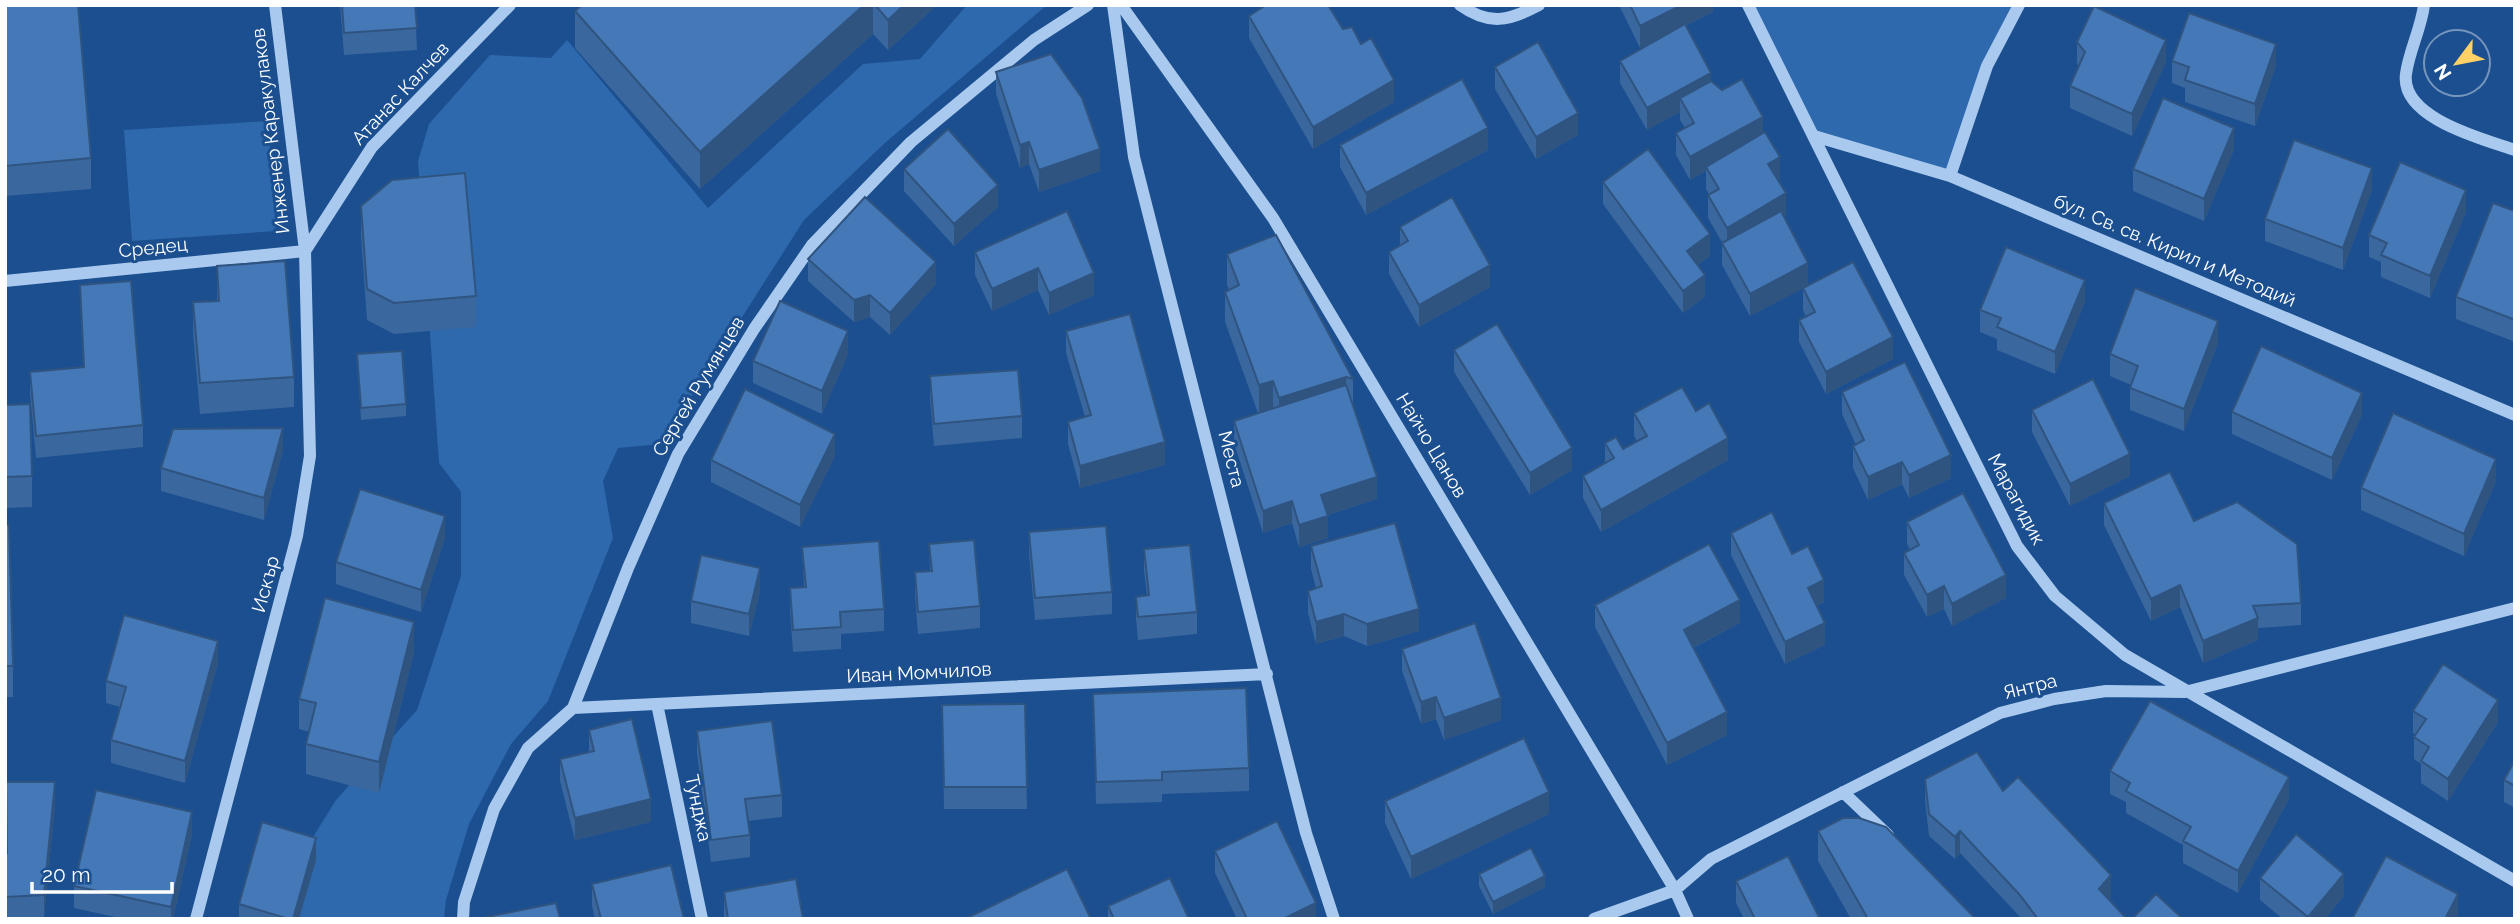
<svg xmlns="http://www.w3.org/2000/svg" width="2520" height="924" viewBox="0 0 2520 924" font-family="Raleway,sans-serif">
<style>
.green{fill:#2e69ad}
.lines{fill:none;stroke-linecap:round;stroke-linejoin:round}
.minor{stroke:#a9c9ee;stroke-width:12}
.wall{fill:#3a679d}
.shaded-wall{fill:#305480}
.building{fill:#4478b7;stroke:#305480;stroke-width:2}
.labels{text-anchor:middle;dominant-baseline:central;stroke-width:6;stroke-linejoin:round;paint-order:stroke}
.street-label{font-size:19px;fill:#fff;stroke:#1b4f8f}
</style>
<rect width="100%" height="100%" fill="#1b4f8f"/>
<!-- green -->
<path class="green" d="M967,5H1047L886,142L804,220L661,444L618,448L603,481L613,538L548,701L511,744L469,824L446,900L444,919H262L336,800L417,710L461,576V492L439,463L418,161L429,124L490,55L551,58L567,40L708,208L863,64L920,59Z
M1748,5H2019L1987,66L1950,176L1814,136Z
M268,121L276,231L132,241L124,130Z"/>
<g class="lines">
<!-- minor -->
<path class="minor" d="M1113,5L1134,157L1306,833L1334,919
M1121,5L1273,218L1675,890L1688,919
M1460,5C1489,26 1509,21 1539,5
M1748,5L2017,546L2055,596L2125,655L2515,881
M2424,5C2421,29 2409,51 2406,74C2400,118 2483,139 2515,150
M1814,136L1950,176L2515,415
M1950,176L1987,66L2019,5
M305,251L372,147L510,5
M5,281L305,251
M657,704L702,919
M573,708L1267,674
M1843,792L1888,835
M196,919L297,536L310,456L305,251L275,5
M463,919L464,902L494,809L528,748L573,708L628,568L678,454L754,329L812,245L911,142L1034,40L1088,5
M1594,919L1675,890L1711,859L2000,713L2054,699L2106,691L2185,692L2515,608"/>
</g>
<!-- wall -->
<path class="wall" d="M5,5L91,158V189L5,196Z
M340,5H415L417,50L344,55Z
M582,5H937L888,50L873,34L700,189L575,48V11Z
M1619,5H1713V12L1685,26L1711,81L1763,133L1780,179L1778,180L1786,215L1783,216L1808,285L1893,359L1826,394L1799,342V320L1806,317L1803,310V288L1750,316L1722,265V242L1708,218V195L1709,194L1706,189V171L1690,180L1676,155V133L1685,128L1680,120V112L1647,130L1620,83V61L1659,39L1640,48Z
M1249,16L1343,29L1394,102L1313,149L1249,38Z
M2077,42L2166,62L2132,136L2070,108V86L2079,66L2077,64Z
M2172,61L2276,66L2255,126L2185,102V88L2172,83Z
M1495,67L1578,135L1536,159L1495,89Z
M996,72L1100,171L1039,192L1029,164L1020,168L996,94Z
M1340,145L1488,150L1366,215L1340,167Z
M2234,150L2204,221L2133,191V169Z
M904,169L998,207L954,246L904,191Z
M1603,182L1710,256L1698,265L1705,297L1683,313L1603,204Z
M2372,190L2343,270L2265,241V219Z
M361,206L476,296V327L394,334L367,320L361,236Z
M1067,211L1094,295L1049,315L1038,290L992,311L975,275V252Z
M2515,211V342L2456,319V297Z
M2466,212L2430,298L2381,277V262L2369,257V235Z
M1400,227L1490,287L1419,327L1389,274V252L1400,245Z
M1227,254L1353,379V404L1377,499L1328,515V538L1299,547L1292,523L1263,533L1234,443V421L1258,413L1225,322V292L1229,290L1227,285Z
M808,259L936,284L890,335L870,317L854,322L808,281Z
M217,266L294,377V407L200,414L193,333V302L217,301Z
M80,285L143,425V447L36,458L30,394V372L83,367Z
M2085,302L2055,374L1997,350V339L1980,332V310Z
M1066,331L1165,465L1080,488L1068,444V422L1085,417L1066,353Z
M2218,343L2184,431L2130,410V388L2131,385L2110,376V354Z
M1454,350L1572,470L1530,495L1454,372Z
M357,354L406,404V416L361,420Z
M848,354L822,414L753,383V361Z
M930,376L1022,416V438L934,446L930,399Z
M1842,392L1951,478L1909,498L1902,484L1868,500L1853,468V446L1856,445L1842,414Z
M5,405L32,476V507L5,508Z
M2032,410L2130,476L2070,506L2032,432Z
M1696,411L1728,460L1601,532L1583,498V476L1605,463V443L1623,449L1637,441L1634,436V413Z
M2232,412L2362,415L2332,480L2232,434Z
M283,450L264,520L161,491V468Z
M835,456L800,527L711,482V460Z
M2496,481L2464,556L2361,510V488Z
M2104,503L2194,521L2301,603V625L2258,628V640L2203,663L2180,607L2151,621L2104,525Z
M1907,522L2006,598L1952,626L1944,609L1927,617L1904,575V553L1910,550L1907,544Z
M5,525L13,666V697H5Z
M1029,532L1112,592V614L1035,620L1029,554Z
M1731,533L1792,554L1824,602L1816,606L1825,645L1785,664L1731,555Z
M445,538L421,612L336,584V562Z
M929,544L980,606V628L918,634L915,595V572L930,571Z
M1311,546L1419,631L1367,646L1344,636L1316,644L1308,613V591L1316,588L1311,569Z
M802,547L884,609V631L841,634V649L793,652L790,610V588L804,587Z
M1144,549L1197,612V634L1138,640L1136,619V597L1147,595L1144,571Z
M760,591L749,636L691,623V601Z
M1595,605L1740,623L1693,648L1727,735L1667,765L1595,627Z
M1402,649L1501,720L1444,740L1436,719L1421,724L1402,671Z
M414,652L379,793L306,774V744L309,732L299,729V699Z
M218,663L185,783L111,763V740L120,707L106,703V681Z
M1093,694L1249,768V791L1162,794V802L1096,804Z
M1025,704L1027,809H944L942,705Z
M2413,711L2498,722L2448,801L2421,783V764L2414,759V737L2416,735L2413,733Z
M589,730L651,822L575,840L560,781V759L589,752Z
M697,731L782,795V817L748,821L750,835V857L711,862L697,753Z
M2515,760V808L2504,802V780Z
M2110,771L2289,799L2238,893L2183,863V845L2126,813V802L2110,794Z
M1925,779L2003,791L2111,897L2109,900L2127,919H2022L1960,853L1955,859L1929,836L1925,801Z
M1385,801L1549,814L1411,879L1385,823Z
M55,804L44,917L5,919V853H7Z
M1818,831L1976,919H1851L1818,861Z
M192,834L173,919H124L74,908V886Z
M1215,851L1316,919H1237L1215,873Z
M316,860L299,919H239V904Z
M1479,874L1545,887L1493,914L1479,886Z
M2260,878L2344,896L2325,919H2283L2260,900Z
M1736,881L1820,919H1744L1736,903Z
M592,884L684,919H595L592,906Z
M724,892L803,919H724Z
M1108,906L1189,919H1108Z"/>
<!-- shaded-wall -->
<path class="shaded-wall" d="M864,5H873V34L700,189V152Z
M904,5H937L888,50V20Z
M1682,5H1713V12L1640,48V26Z
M2166,40V62L2132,136V114Z
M2276,44V66L2255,126V104Z
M1711,73V95L1680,98V112L1647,130V108Z
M1394,80V102L1313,149V127Z
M1578,113V135L1536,159V137Z
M1763,117V139L1706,167V171L1690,180V157Z
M1488,128V150L1366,215V193Z
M2234,128V150L2204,221V199Z
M1029,142V164L1020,168V145Z
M1100,149V171L1039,192V170Z
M1780,157V179L1768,186V164Z
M2372,168V190L2343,270V248Z
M998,185V207L954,246V224Z
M2466,190V212L2430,298V276Z
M1786,193V215L1727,250V228Z
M1710,234V256L1687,273V251Z
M936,262V284L890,335V313Z
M1808,263V286L1750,316V294Z
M1490,265V287L1419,327V305Z
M1038,268V290L992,311V289Z
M1094,273V295L1049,315V293Z
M1705,275V297L1683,313V291Z
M2085,280V302L2055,374V352Z
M870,295V317L854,322V300Z
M2218,321V343L2184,431V409Z
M848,331V354L822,414V391Z
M1893,337V359L1826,394V372Z
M1346,377V407L1279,429V398Z
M1273,381V411L1259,415V385Z
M2362,393V415L2332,480V458Z
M283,428V450L264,520V498Z
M835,434V456L800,527V505Z
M1728,438V460L1601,532V510Z
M1165,442V465L1080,488V466Z
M1572,448V470L1530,495V473Z
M2130,454V476L2070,506V484Z
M1951,455V478L1909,498V475Z
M2496,459V481L2464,556V534Z
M1902,462V484L1868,500V477Z
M1377,477V499L1321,517V495Z
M1292,501V523L1263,533V511Z
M445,516V538L421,612V590Z
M1328,516V538L1299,547V525Z
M760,568V591L749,636V614Z
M2006,575V598L1952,626V604Z
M1824,580V602L1808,610V588Z
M2180,585V607L2151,621V599Z
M1944,586V609L1927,617V595Z
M1740,600V623L1684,652V630Z
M1419,609V631L1367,646V624Z
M1344,614V636L1316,644V622Z
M2258,618V640L2203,663V641Z
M414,622V652L379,793V762Z
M1825,623V645L1785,664V642Z
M218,641V663L185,783V761Z
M1436,697V719L1421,724V702Z
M1501,698V720L1444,740V718Z
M2498,700V722L2448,801V779Z
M1727,712V735L1667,765V743Z
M2289,777V799L2238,893V871Z
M55,782V804L44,917V895Z
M1549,792V814L1411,879V857Z
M651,799V822L575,840V818Z
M192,812V834L173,919H171V907Z
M1960,831V853L1955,859V837Z
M316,838V860L299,919H293Z
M2344,874V896L2325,919H2308Z
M2111,875V897L2099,911V889Z
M1545,876V887L1493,914V902Z
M2458,894V917L2457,919H2445Z
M1316,903V919H1283Z"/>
<!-- building -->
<path class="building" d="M5,5H78L91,158L5,166Z
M342,5H415L417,28L344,33Z
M582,5H864L700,152L575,11Z
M875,5H904L888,20Z
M1266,5H1328L1343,29L1352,27L1361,44L1371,38L1394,80L1313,127L1249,16Z
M1630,5H1682L1640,26Z
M2094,6L2166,40L2132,114L2070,86L2085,52L2077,42Z
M2189,13L2276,44L2255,104L2185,80L2189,67L2172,61Z
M1685,24L1711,73L1647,108L1620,61Z
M1538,42L1578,113L1536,137L1495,67Z
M1051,54L1082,98L1100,149L1039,170L1029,142L1020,145L996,72Z
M1462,79L1488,128L1366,193L1340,145Z
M1742,79L1763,117L1690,157L1676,133L1694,123L1680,98L1711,81L1722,90Z
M2163,98L2234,128L2204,199L2133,169Z
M948,129L998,185L954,224L904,169Z
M1765,132L1780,157L1768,164L1786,193L1727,228L1708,195L1719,189L1706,167Z
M2294,140L2372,168L2343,248L2265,219Z
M1648,149L1710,234L1687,251L1705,275L1683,291L1603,182Z
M2400,162L2466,190L2430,276L2381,255L2387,243L2369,235Z
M465,173L476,296L394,303L367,289L361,206L392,180Z
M865,197L936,262L890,313L870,295L854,300L808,259Z
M1452,197L1490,265L1419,305L1389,252L1408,241L1400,227Z
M2493,203L2515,211V320L2456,297Z
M1067,211L1094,273L1049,293L1038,268L992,289L975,252Z
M1781,211L1808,263L1750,294L1722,243Z
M1276,235L1353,379L1346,377L1279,398L1273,381L1259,385L1225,292L1239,285L1227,254Z
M2006,247L2085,280L2055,352L1997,327L2001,318L1980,310Z
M285,261L294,377L200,383L193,302L219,301L217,266Z
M1853,262L1893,337L1826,372L1799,320L1815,312L1803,288Z
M131,281L143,425L36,436L30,372L84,367L80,285Z
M2135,288L2218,321L2184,409L2130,388L2138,366L2110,354Z
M780,301L848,331L822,391L753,361Z
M1130,314L1165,442L1080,466L1068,422L1091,415L1066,331Z
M1497,324L1572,448L1530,473L1454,350Z
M2261,346L2362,393L2332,458L2232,412Z
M402,351L406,404L361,408L357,354Z
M1905,362L1951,455L1909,475L1902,462L1868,477L1853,446L1864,440L1842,392Z
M1018,370L1022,416L934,424L930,376Z
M2093,379L2130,454L2070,484L2032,410Z
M1346,385L1377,477L1321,495L1328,516L1299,525L1292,501L1263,511L1234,421Z
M1682,387L1696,411L1709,403L1728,438L1601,510L1583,476L1614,458L1605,443L1616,437L1623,449L1647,436L1634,413Z
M745,389L835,434L800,505L711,460Z
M30,404L32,476L5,477V405Z
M2393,413L2496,459L2464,534L2361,488Z
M283,428L264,498L161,468L173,429Z
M2170,472L2194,521L2237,502L2297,544L2301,603L2253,606L2258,618L2203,641L2180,585L2151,599L2104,503Z
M360,489L445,516L421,590L336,562Z
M1963,493L2006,575L1952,604L1944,586L1927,595L1904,553L1919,545L1907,522Z
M1772,512L1792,554L1808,546L1824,580L1808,588L1825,623L1785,642L1731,533Z
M1395,523L1419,609L1367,624L1344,614L1316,622L1308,591L1322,586L1311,546Z
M5,525H9L13,666H5Z
M1106,526L1112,592L1035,598L1029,532Z
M974,540L980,606L918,612L915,572L932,571L929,544Z
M879,541L884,609L840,612L841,627L793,630L790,588L806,587L802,547Z
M1709,544L1740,600L1684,630L1727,712L1667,743L1595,605Z
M1190,545L1197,612L1138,617L1136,597L1149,595L1144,549Z
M701,555L760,568L749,614L691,601Z
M325,598L414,622L379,762L306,744L316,703L299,699Z
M124,615L218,641L185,761L111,740L126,687L106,681Z
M1475,623L1501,698L1444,718L1436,697L1421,702L1402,649Z
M2443,664L2498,700L2448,779L2421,761L2429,747L2414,737L2426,719L2413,711Z
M1246,688L1249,768L1162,772V780L1096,782L1093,694Z
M2150,701L2289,777L2238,871L2183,841L2191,827L2126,791L2130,783L2110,771Z
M1025,704L1027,787H944L942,705Z
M632,719L651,799L575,818L560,759L594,751L589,730Z
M772,721L782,795L745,799L750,835L711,840L697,731Z
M1524,738L1549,792L1411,857L1385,801Z
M1977,752L2003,791L2018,777L2111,875L2099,889L2127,919H2038L2019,894L1960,831L1955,837L1929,814L1925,779Z
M2515,760V786L2504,780Z
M6,782H55L44,895L5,897V853H7Z
M96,790L192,812L171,907L74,886Z
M1843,818H1859L1886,827L1976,919H1868L1818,831Z
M1277,821L1316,903L1283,919H1247L1215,851Z
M262,822L316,838L293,919H289L239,904Z
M2296,834L2344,874L2308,917L2260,878Z
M1531,848L1545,876L1493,902L1479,874Z
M1788,856L1820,919H1755L1736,881Z
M2386,856L2458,894L2445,919H2352Z
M671,865L684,919H601L592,884Z
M1067,869L1091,919H965Z
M1170,878L1189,919H1114L1108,906Z
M796,879L803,919H728L724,892Z
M2156,894L2183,919H2132Z
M556,903L560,919L482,918Z"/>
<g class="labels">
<!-- street labels -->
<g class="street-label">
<text transform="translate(400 93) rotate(-47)">Атанас Калчев</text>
<text transform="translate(270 131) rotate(-97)">Инженер Каракулаков</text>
<text transform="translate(153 247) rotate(-6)">Средец</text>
<text transform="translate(2175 250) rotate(23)">бул. Св. св. Кирил и Методий</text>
<text transform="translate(698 386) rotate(-59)">Сергей Румянцев</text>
<text transform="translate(1432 445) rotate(59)">Найчо Цанов</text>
<text transform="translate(1232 459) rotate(76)">Места</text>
<text transform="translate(2017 499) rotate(62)">Марагидик</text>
<text transform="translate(265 584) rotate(-75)">Искър</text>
<text transform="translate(919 672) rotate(-3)">Иван Момчилов</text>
<text transform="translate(2030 686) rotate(-14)">Янтра</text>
<text transform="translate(699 808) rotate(78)">Тунджа</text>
</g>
</g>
<!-- border -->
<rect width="2520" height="924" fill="none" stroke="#ffffff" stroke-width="14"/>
<!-- north arrow -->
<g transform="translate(2457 63) rotate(238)"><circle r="33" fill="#1b4f8f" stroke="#7695bc" stroke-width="2"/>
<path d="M0-5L12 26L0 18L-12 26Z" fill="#ffd166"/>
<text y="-10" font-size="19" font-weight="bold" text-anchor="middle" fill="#ffffff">N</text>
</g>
<!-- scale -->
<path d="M32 882v10h140v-10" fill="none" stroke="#ffffff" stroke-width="3.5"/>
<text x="42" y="882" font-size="21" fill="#ffffff" stroke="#1b4f8f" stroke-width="5" paint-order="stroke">20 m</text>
</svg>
